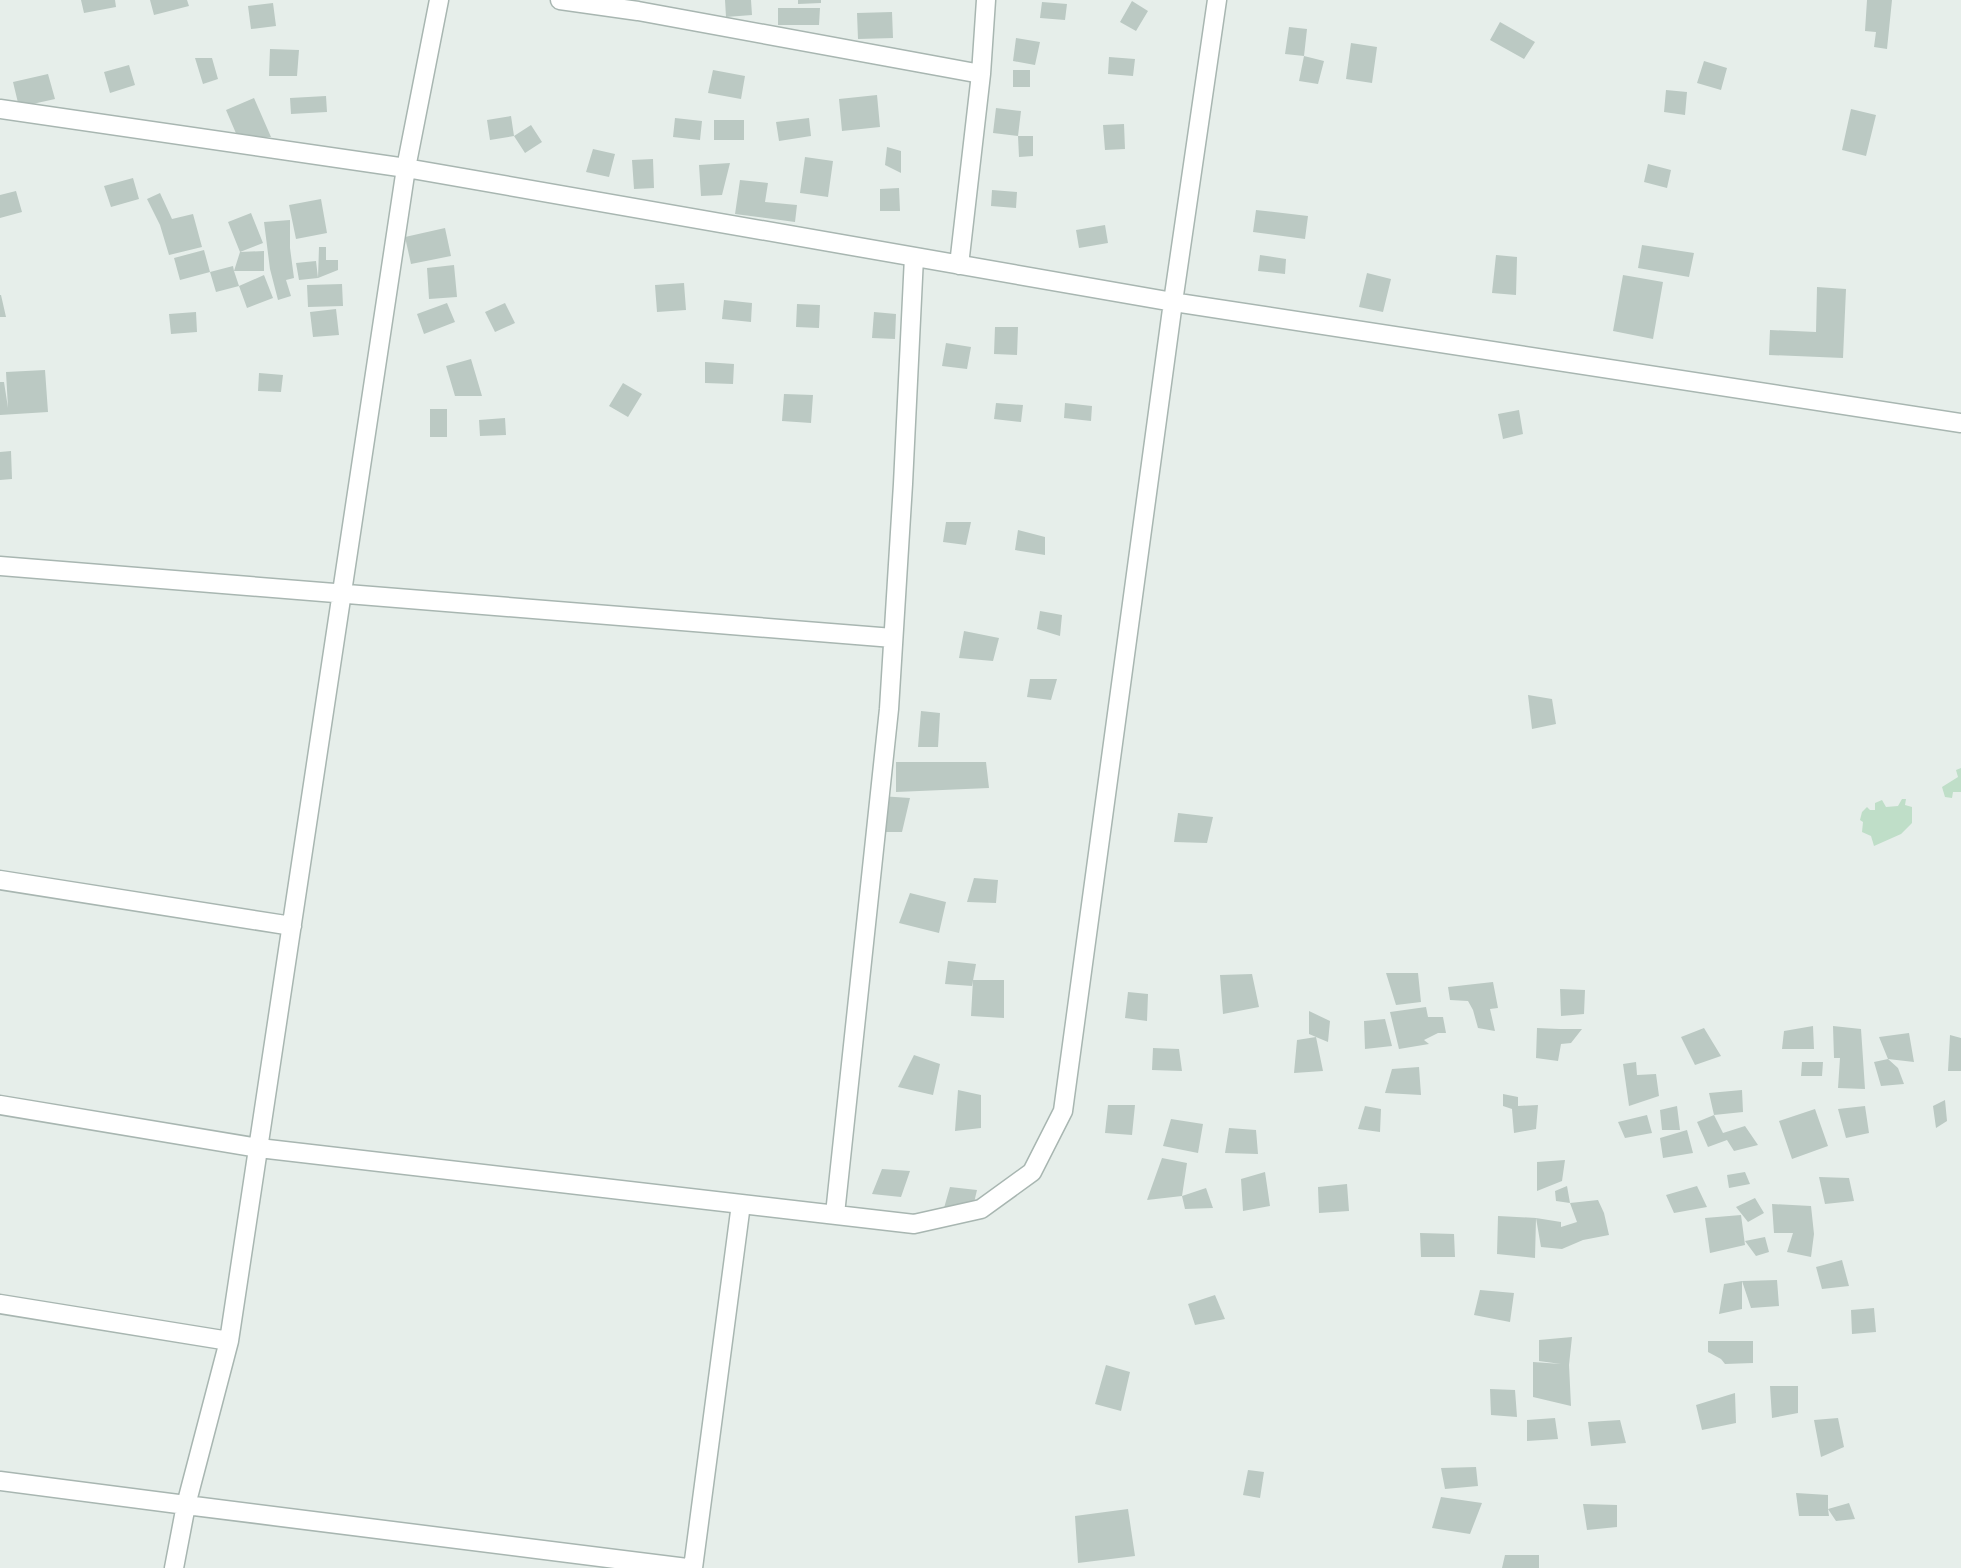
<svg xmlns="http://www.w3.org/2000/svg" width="1961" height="1568" viewBox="0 0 1961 1568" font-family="Raleway,sans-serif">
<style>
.green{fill:#bfdec8}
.building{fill:#bbc9c3}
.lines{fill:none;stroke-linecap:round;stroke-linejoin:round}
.minor-casing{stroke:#a8b6b1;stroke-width:21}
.minor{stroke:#fff;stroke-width:18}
</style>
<rect width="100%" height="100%" fill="#e6eeea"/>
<!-- green -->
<path class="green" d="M1961,768V792H1953L1952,798L1945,797L1942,787L1958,777L1956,770Z
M1902,799H1906L1905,805L1912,807V823L1901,834L1874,846L1871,836L1862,832L1863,822L1860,820L1862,812L1867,807L1870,810H1875V803L1882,800L1886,807L1898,806Z"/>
<!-- building -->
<path class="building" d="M81,0H115L116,7L84,13Z
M150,0H187L189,6L154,15Z
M725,0H751L752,15L726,17Z
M798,0H821V3L798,4Z
M1867,0H1892L1887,49L1874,47L1876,32L1865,31Z
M1132,1L1148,11L1136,31L1120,22Z
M1042,2L1067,4L1065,20L1040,18Z
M273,3L276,26L251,29L248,6Z
M778,8H820L819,25H778Z
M892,12L893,38L858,39L857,13Z
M1500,22L1535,42L1524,59L1490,40Z
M1289,27L1307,29L1304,56L1324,61L1318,84L1299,81L1304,56L1285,54Z
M1016,38L1040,42L1035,65L1013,61Z
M1351,43L1377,47L1372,83L1346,79Z
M270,49L299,50L297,76H269Z
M1109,57L1135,59L1133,76L1108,74Z
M195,58H212L218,79L203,84Z
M1704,61L1727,68L1721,90L1697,83Z
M129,65L135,85L110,93L104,72Z
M713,70L745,76L741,99L708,93Z
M1013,70H1030V87H1013Z
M48,74L55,99L19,107L13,82Z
M1666,90L1687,92L1685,115L1664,112Z
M877,95L880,127L842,131L839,99Z
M326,96L327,112L291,114L290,98Z
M254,98L271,137L238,138L226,110Z
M996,108L1021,111L1018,136L993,133Z
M1851,109L1876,115L1866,156L1842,150Z
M511,116L514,136L490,140L487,120Z
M675,118L702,121L700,140L673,137Z
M809,118L811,136L779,141L776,122Z
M714,120H744V140H714Z
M1124,124L1125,149L1105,150L1103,125Z
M531,125L542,142L525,153L514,136Z
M1018,136H1033V156L1019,157Z
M887,147L901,151V173L885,165Z
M593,149L615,154L609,177L586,172Z
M805,157L833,161L828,197L800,193Z
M653,159L654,188L634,189L632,160Z
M730,163L722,195L701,196L699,165Z
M1648,164L1671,170L1667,188L1644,182Z
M133,178L139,199L111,207L104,186Z
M740,180L768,183L765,202L797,205L795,222L735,214Z
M899,188L900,211H880V189Z
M992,190L1017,192L1016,208L991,206Z
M16,191L22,212L0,218V195Z
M160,193L172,219L193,214L202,247L169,255L160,225L147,199Z
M321,199L327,233L296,239L289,205Z
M1256,210L1308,216L1305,239L1253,232Z
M251,213L263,243L240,252L228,222Z
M290,220V248L294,278L286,280L291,296L278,300L270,269L264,222Z
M1105,225L1108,243L1079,248L1076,230Z
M445,228L451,256L411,264L405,237Z
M1642,245L1694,253L1689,277L1638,268Z
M319,247H326V260H338V270L318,278L299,280L296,263L316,261L318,278Z
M204,250L210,272L233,266L234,271L240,252L264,251V271H234L239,286L264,275L273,298L247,308L239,286L216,292L210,272L180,280L174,258Z
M1260,255L1286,259L1285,274L1258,271Z
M1496,255L1517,257L1516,295L1492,293Z
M454,265L457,297L429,299L427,268Z
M1367,273L1391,279L1383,312L1359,307Z
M1623,275L1663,282L1653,339L1613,331Z
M684,283L686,310L657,312L655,285Z
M342,284L343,306L308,307L307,285Z
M1817,287L1846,289L1843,358L1769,355L1770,330L1816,332Z
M0,295H1L6,317H0Z
M724,300L752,303L751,322L722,319Z
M447,303L455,322L424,334L417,314Z
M505,303L515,323L495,332L485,312Z
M797,304L820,305L819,328L796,327Z
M336,309L339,335L313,337L310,312Z
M196,312L197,332L171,334L169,314Z
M874,312L896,314L895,339L872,338Z
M995,327H1018L1017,355L994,354Z
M946,343L971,347L967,369L942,366Z
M471,359L482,396H455L446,366Z
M705,362L734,364L733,384L705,383Z
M45,370L48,412L0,415V382H4L8,408L6,372Z
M259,373L283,375L281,392L258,391Z
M623,383L642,394L628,417L609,406Z
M784,394L813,395L811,423L782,421Z
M996,403L1023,405L1021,422L994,419Z
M1065,403L1092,406L1091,421L1064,418Z
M430,409H447V437H430Z
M1519,410L1523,434L1503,439L1498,414Z
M505,418L506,435L480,436L479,420Z
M11,451L12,479L0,480V452Z
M946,522H971L966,545L943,542Z
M1018,530L1045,537V555L1015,550Z
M1040,611L1062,615L1060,636L1037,629Z
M964,631L999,638L993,661L959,658Z
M1030,679H1057L1051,700L1027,697Z
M1528,695L1552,699L1556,724L1532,729Z
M921,711L940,713L938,747H918Z
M896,762H986L989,788L896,792Z
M880,796L910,798L902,832H882Z
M1178,813L1213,817L1207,843L1174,842Z
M974,878L998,880L996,903L967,902Z
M910,893L946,902L939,933L899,923Z
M948,961L976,964L972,986L945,984Z
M1386,973H1418L1421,1002L1396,1005Z
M1252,974L1259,1007L1223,1014L1220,975Z
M973,980H1004V1018L971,1016Z
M1493,982L1498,1008L1490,1009L1495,1031L1478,1028L1473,1010L1468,1001L1450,1000L1448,987Z
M1560,989L1585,990L1584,1014L1561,1016Z
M1128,992L1148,994L1147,1021L1125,1018Z
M1426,1007L1428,1017H1443L1446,1033H1438L1424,1040L1429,1044L1399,1049L1390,1012Z
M1309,1011L1330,1021L1328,1042L1316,1037L1323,1071L1294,1073L1297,1040L1316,1037L1309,1034Z
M1385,1019L1392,1046L1365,1049L1364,1021Z
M1813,1026L1814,1049H1782L1784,1031Z
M1833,1026L1861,1029L1865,1089L1838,1088L1840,1058H1834Z
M1537,1028L1560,1029H1582L1571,1043L1561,1044L1558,1061L1536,1058Z
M1704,1028L1721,1056L1695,1065L1681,1037Z
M1909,1033L1914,1062L1888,1059L1898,1068L1904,1084L1881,1086L1874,1062L1888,1059L1879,1037Z
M1950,1035L1961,1038V1071H1948Z
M1153,1048L1179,1049L1182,1071L1152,1070Z
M914,1055L940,1064L933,1095L898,1087Z
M1636,1062L1637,1075L1656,1074L1659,1096L1629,1106L1623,1064Z
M1802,1062H1823L1822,1076H1801Z
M1419,1067L1421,1095L1385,1093L1392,1069Z
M958,1090L981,1095V1128L955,1131Z
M1742,1090L1743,1112L1714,1115L1709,1093Z
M1503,1094L1518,1097V1106L1538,1105L1536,1129L1514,1133L1512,1109L1503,1106Z
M1945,1100L1947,1121L1936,1128L1933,1106Z
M1108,1105H1135L1132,1135L1105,1133Z
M1365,1106L1381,1109L1380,1132L1358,1129Z
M1677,1106L1680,1130H1662L1660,1110Z
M1865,1106L1869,1133L1846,1138L1838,1109Z
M1815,1109L1828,1146L1792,1159L1779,1121Z
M1647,1115L1652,1133L1625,1138L1618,1122Z
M1714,1115L1723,1133L1745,1126L1758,1145L1734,1151L1727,1140L1708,1147L1697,1122Z
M1171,1119L1203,1124L1198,1153L1163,1146Z
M1229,1128L1256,1130L1258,1154L1225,1153Z
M1687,1130L1693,1153L1663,1158L1660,1138Z
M1162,1158L1187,1163L1182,1196L1147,1200Z
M1565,1160L1562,1181L1537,1191V1162Z
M882,1169L910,1171L901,1197L872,1194Z
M1265,1172L1270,1206L1243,1211L1241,1179Z
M1745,1172L1750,1184L1729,1188L1727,1175Z
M1819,1177L1849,1178L1854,1201L1825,1204Z
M1347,1184L1349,1211L1319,1213L1318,1187Z
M1567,1186L1570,1203L1556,1201L1555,1191Z
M1697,1186L1707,1207L1674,1213L1666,1195Z
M950,1187L977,1190L972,1211L944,1208Z
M1206,1188L1213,1208L1185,1209L1182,1196Z
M1755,1198L1764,1213L1748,1222L1736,1207Z
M1598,1200L1604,1213L1609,1235L1583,1240L1562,1249L1541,1247L1536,1218L1561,1222V1227L1577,1222L1570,1203Z
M1772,1204L1811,1206L1814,1234L1811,1257L1787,1252L1793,1233H1774Z
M1741,1215L1745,1245L1710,1253L1705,1218Z
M1498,1216L1536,1218L1535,1258L1497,1254Z
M1420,1233L1454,1234L1455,1257H1421Z
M1765,1237L1769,1252L1756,1256L1745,1241Z
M1842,1260L1849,1286L1822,1289L1816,1267Z
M1777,1280L1779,1306L1751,1308L1742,1281Z
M1742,1281V1309L1719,1314L1724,1284Z
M1480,1290L1514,1293L1510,1322L1474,1315Z
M1215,1295L1225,1319L1195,1325L1188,1304Z
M1874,1308L1876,1332L1852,1334L1851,1310Z
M1572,1337L1569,1365L1571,1406L1533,1397V1362L1561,1364L1539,1361V1340Z
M1708,1341H1753V1363L1725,1364L1721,1359L1708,1352Z
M1106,1365L1130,1372L1121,1411L1095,1404Z
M1770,1386H1798V1413L1772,1418Z
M1490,1389L1515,1390L1517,1417L1491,1415Z
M1735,1393L1736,1423L1702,1430L1696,1405Z
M1555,1418L1558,1439L1527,1441V1420Z
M1838,1418L1844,1447L1821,1457L1814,1420Z
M1620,1420L1626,1443L1591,1446L1588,1422Z
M1476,1467L1478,1486L1445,1489L1441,1468Z
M1248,1470L1264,1472L1260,1498L1243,1495Z
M1796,1493L1828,1495V1509L1849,1503L1855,1519L1836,1521L1828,1509L1829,1516H1799Z
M1441,1497L1482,1503L1470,1534L1432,1528Z
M1583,1504L1617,1505V1527L1587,1530Z
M1128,1509L1135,1556L1078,1563L1075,1516Z
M1505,1555H1539V1568H1502Z"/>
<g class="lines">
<defs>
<path id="minor" d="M560,0L638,11L981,74
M0,109L406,168L1173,302L1961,423
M959,265L981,74L986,0
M0,566L893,638
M0,880L292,926
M0,1105L259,1148L914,1224L981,1209L1032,1172L1063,1111L1173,302L1217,0
M835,1214L889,709L903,484L914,257
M0,1304L229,1341L406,168L439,0
M0,1481L186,1505L229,1341
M174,1568L186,1505L687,1568
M693,1568L741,1204"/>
</defs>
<!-- minor casing -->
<use href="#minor" class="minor-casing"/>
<!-- minor -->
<use href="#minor" class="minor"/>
</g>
</svg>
